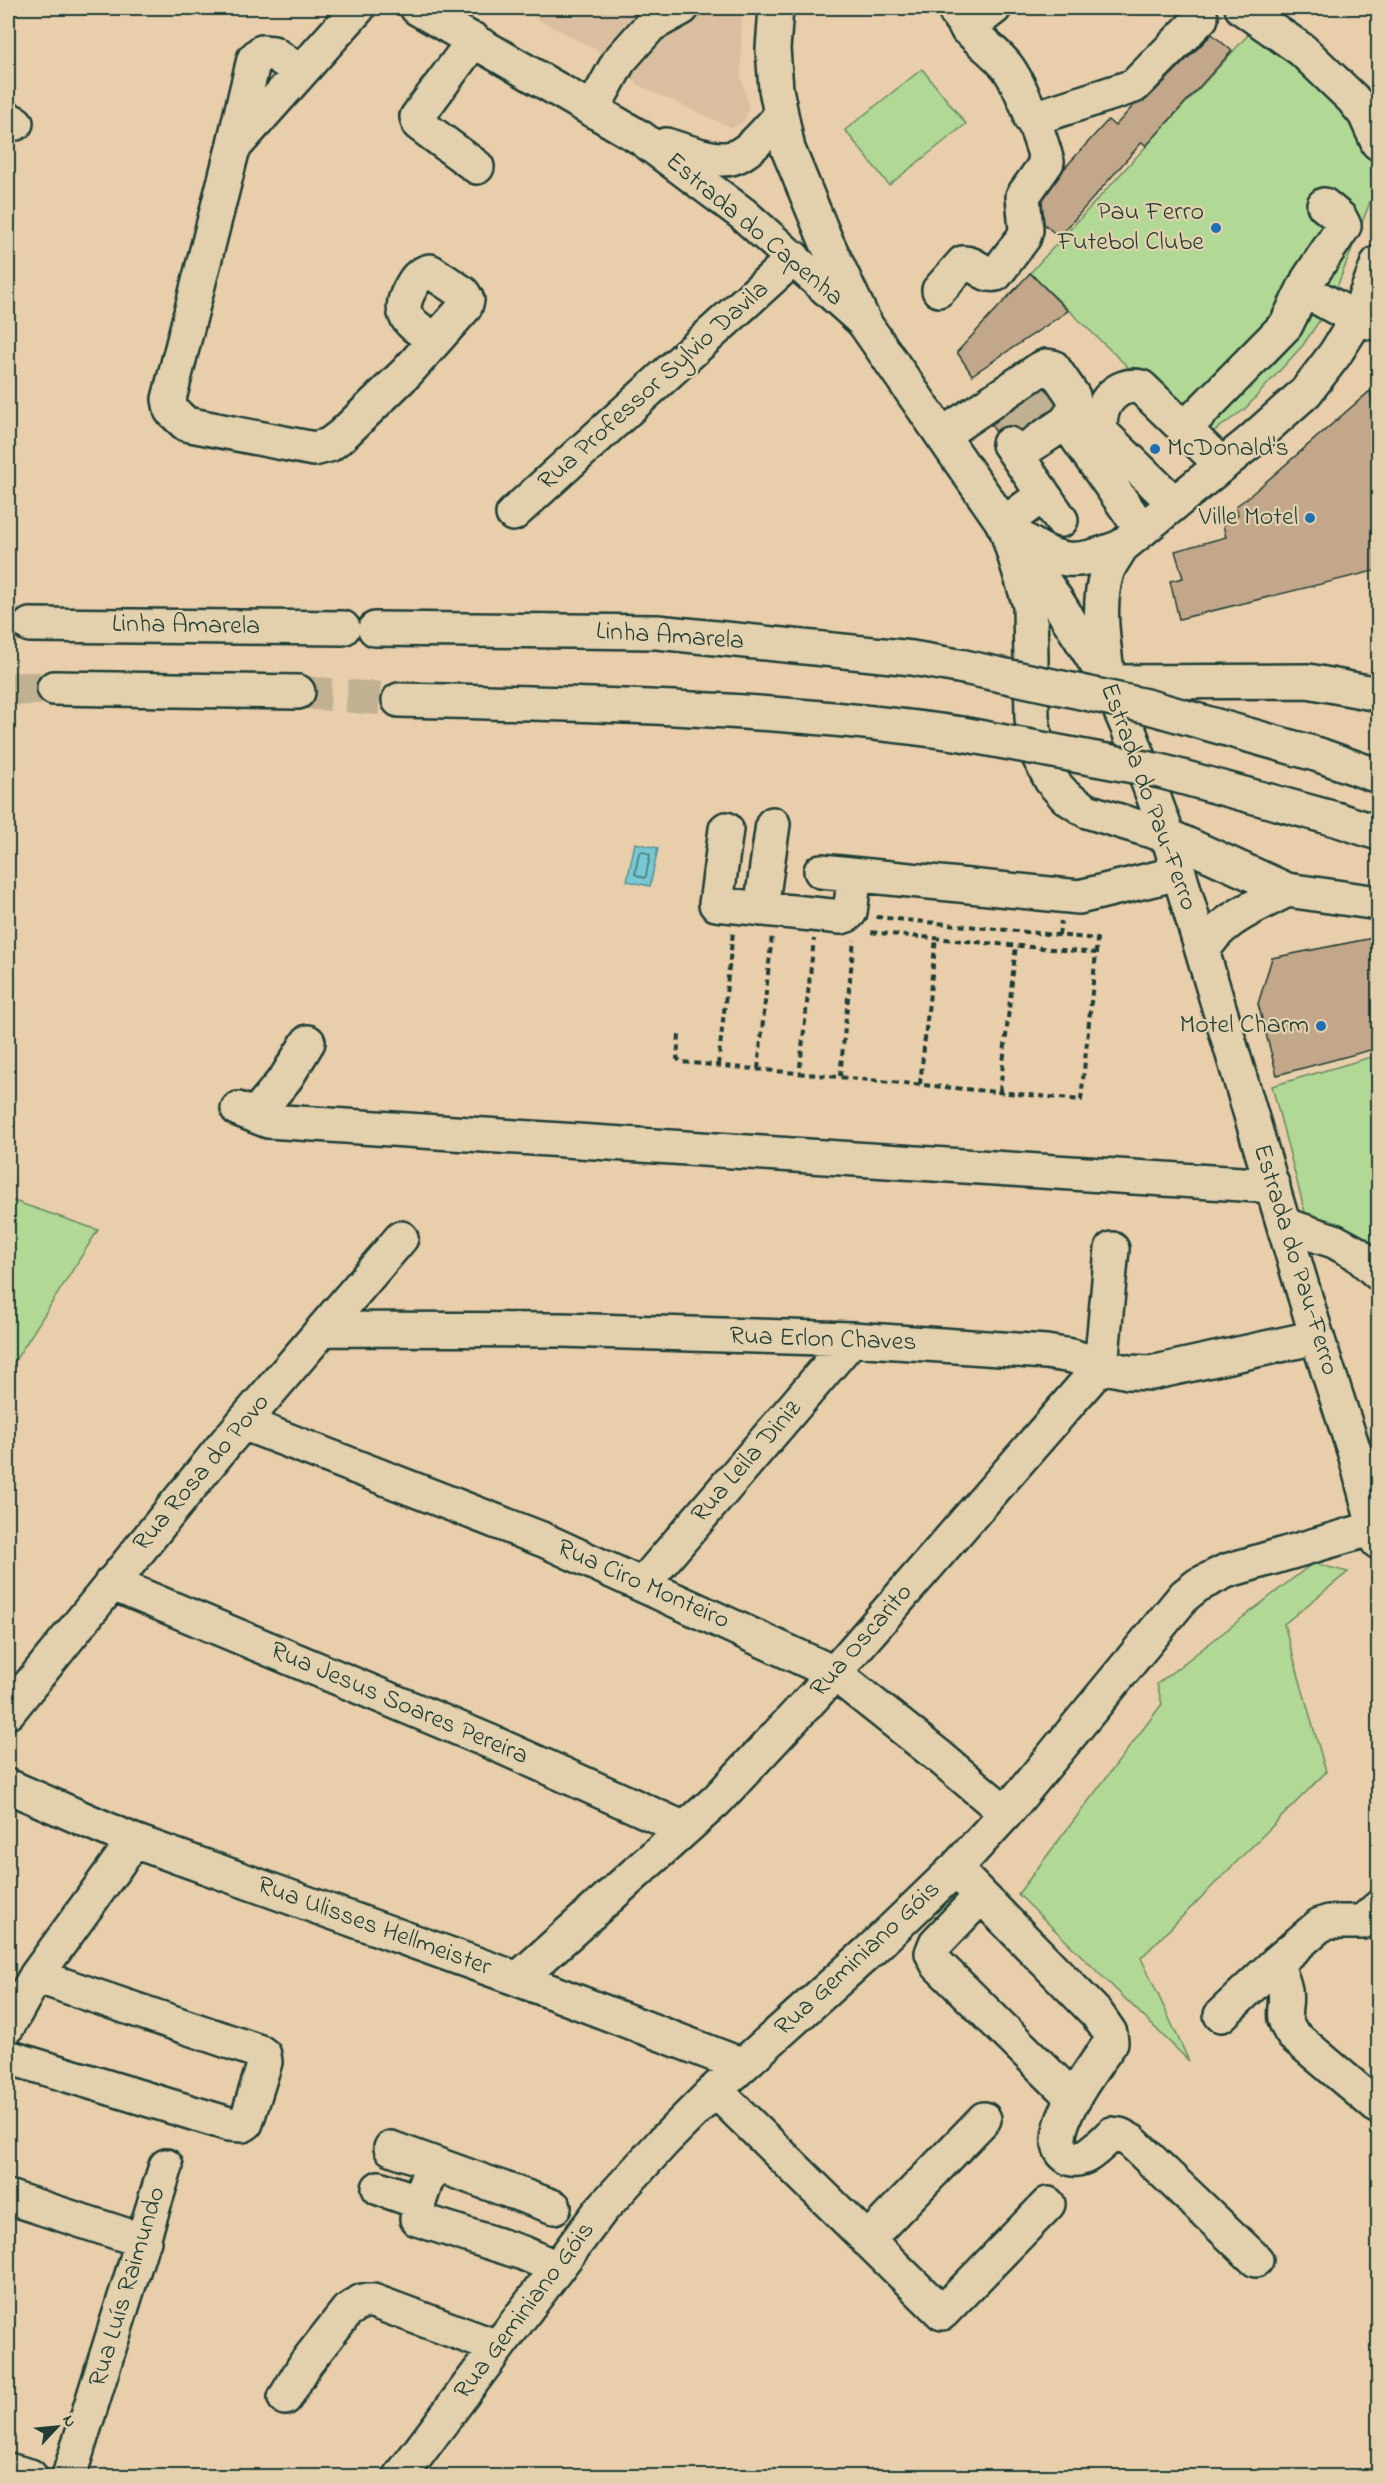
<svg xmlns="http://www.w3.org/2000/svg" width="1386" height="2484" viewBox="0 0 1386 2484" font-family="'Indie Flower',sans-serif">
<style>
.built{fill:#d9bf9f}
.green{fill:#b1d894;stroke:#688a64;stroke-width:1.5}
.water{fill:#78c8d3;stroke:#549093;stroke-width:1.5}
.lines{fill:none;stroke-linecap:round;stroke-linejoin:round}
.shore{stroke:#437574;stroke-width:1.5}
.building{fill:#c2a78a;stroke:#1f3d34;stroke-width:1.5}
.minor-tunnel{stroke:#c1b193;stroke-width:33;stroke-dasharray:33 16;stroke-linecap:butt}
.highway-tunnel{stroke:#c1b193;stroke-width:33;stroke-dasharray:33 16;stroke-linecap:butt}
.minor-casing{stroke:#1f3d34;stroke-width:38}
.major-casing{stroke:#1f3d34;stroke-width:38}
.highway-casing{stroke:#1f3d34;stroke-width:38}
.path{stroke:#1f3d34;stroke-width:4;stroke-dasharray:6 4.5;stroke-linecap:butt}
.minor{stroke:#e3d1ae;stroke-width:33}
.major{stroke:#e3d1ae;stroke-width:33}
.highway{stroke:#e3d1ae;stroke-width:33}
.highway-bridge-casing{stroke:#1f3d34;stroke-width:38;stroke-linecap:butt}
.highway-bridge{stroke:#e3d1ae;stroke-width:33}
.poi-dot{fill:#1f6fb2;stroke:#e3d1ae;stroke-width:2}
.labels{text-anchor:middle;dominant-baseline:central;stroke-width:4.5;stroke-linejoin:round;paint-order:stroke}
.poi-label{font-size:26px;fill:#1f3d34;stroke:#e3d1ae;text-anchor:end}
.street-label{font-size:26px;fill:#1f3d34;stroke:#e3d1ae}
</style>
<rect width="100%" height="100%" fill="#e9ceab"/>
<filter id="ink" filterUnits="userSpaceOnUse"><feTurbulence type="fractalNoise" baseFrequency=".0167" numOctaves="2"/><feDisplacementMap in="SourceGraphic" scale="12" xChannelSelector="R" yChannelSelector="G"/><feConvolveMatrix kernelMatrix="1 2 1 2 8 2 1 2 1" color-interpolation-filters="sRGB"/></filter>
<g filter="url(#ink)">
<!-- built -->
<path class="built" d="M517,8H742L741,76L749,108L744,122L732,128L640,86L596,50Z"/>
<!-- green -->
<path class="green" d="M1258,24L1335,93L1359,129L1371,160L1372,197L1330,305L1303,345L1245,409L1203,439L1030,273Z
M922,69L966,124L889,185L845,130Z
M1378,1055V1245L1307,1220L1272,1086Z
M8,1199L98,1230L8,1372Z
M1313,1563L1348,1572L1284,1624L1326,1772L1141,1958L1189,2061L1018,1894L1162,1704L1157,1684Z"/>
<!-- water -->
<path class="water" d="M635,843L658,848L650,886L627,881Z"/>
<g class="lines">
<!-- shore -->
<path class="shore" d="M642,851L650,855L646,876L644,878L635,874L639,853Z"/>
</g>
<!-- building -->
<path class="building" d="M1212,34L1232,51L1146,146L1142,142L1059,237L1044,224L1042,201L1063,170L1108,120L1115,126L1133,106L1147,99Z
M1030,273L1068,311L972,375L957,352Z
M1045,388L1055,403L1052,409L1021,430L1008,425L996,432L991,425Z
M1370,391L1378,426V570L1179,619L1170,581L1183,578L1175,551L1226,537L1222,521L1238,515L1236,506L1246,499Z
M1378,937V1048L1277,1075L1258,1004L1272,958Z"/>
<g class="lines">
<!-- minor-tunnel -->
<path class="minor-tunnel" d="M1031,393L1048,419
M1009,407L1027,433"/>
<!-- highway-tunnel -->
<path class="highway-tunnel" d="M8,625H30
M8,689L54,688
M298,692L399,700"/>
<defs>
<path id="minor" d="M358,8L233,148L169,399L171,410L186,424L314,449L329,445L341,436L407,372L465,307L467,300L463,293L430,271C418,274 415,280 410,289C394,318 414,325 435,340
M417,8L641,138L743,214L865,323
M967,29L994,8
M474,40L417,117L419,124L477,167
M592,110L619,61L651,25L682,8
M8,119L16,123
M1031,119L1134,86L1201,18
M234,143L254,59L262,52L273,53L299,71
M666,145C732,166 734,169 780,116
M939,290L963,263C976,262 983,277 996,274L1024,237L1026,230L1023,196L1047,162C1041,139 1020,80 1004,63C987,44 965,32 954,8
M1304,290L1357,319L1378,324
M1194,419L1286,325L1308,280L1344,226L1340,218L1324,205
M1066,422L1142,530
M942,435L1040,369L1046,366L1053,367L1073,396L1075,408L1066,422L1017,455
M1009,444L1061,520
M1174,503L1102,433C1095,408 1115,381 1141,387L1222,465
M513,514L794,258
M1003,524L1043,495
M726,829L716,904L841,917L847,915L850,912L855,875
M821,871L1079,897L1179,873
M761,909L773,824
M238,1109L268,1121L1273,1186
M255,1115L286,1078L308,1042
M1285,1225L1334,1241L1356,1253L1378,1273
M323,1329L561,1330L852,1339L1046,1352L1072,1356L1101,1366L1128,1372L1151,1373L1317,1337
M243,1423L544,1540L834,1673L941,1758L1006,1813
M111,1583L491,1742L685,1829
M643,1584L852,1339
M8,1712L224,1445L401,1238
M8,1786L134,1841L518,1979L742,2065
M955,1869L1097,2014L1110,2033L1111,2042C1097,2063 1039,2135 1066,2156C1081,2168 1101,2144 1112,2134L1120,2135L1131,2141L1256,2260
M981,1896L936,1943L932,1953L938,1965L1074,2099
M1276,1963C1279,1971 1283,1981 1285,1990C1288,2012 1278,2013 1293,2035L1378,2107
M518,1979L717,1800L815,1695L1101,1366L1112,1249
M1221,2015L1276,1963L1320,1925L1329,1922H1362L1378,1908
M8,2026L36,1976L134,1841
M8,2057L229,2124L243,2125L246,2123L265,2062L264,2055L260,2052L36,1976
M715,2090L942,2313L1048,2204
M391,2148L554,2207
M432,2164L419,2202L417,2219L523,2253L557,2268
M379,2188L419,2202
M8,2197L144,2241
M867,2240L984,2119
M285,2398L306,2363L347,2311L362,2301H373L497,2347
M8,2470L30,2476
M69,2476L166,2166
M401,2476L601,2210L664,2141L715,2090L872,1949L955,1869L1006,1813L1185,1595L1198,1585L1226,1571L1374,1528"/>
<path id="major" d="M776,8L773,49L776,89L788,149L826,241L865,324L1055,598L1108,682L1128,728L1168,836L1317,1337L1356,1457L1378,1542
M1242,8L1302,50L1352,98L1365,114L1378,143
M1015,534C1059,564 1072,566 1121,547
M1107,672C1103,639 1097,604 1107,572C1110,563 1117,555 1121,547L1250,442L1306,392L1335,354L1357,319L1378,263"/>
<path id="highway" d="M1006,528L1030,605L1032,718L1038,755L1051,780L1066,797L1087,811L1168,836L1287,890L1378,903
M30,625L343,628
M375,629L657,632L912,658L964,667
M1108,682L1308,681L1378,694
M54,688L298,692
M399,700C587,704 775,707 962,734
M1319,755L1378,776
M1339,820L1378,833
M1203,952C1218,920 1257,906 1287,890"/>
</defs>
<!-- minor casing -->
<use href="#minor" class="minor-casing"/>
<!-- major casing -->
<use href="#major" class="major-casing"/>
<!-- highway casing -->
<use href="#highway" class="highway-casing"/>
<!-- path -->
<path class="path" d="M876,917L1097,939L1096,953
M1059,935L1061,921
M679,1035L677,1058L681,1062L1081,1100L1096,953L868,932
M718,1065L733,932
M800,1067L814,939
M758,1069L772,935
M840,1076L854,940
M920,1084L936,938
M1000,1091L1016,945"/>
<!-- minor -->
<use href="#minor" class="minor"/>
<!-- major -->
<use href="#major" class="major"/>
<!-- highway -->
<use href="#highway" class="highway"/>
<defs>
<path id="highway-bridge" d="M964,667L1146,706L1319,755
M962,734L1160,771L1339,820"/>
</defs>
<!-- highway-bridge casing -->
<use href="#highway-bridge" class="highway-bridge-casing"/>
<!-- highway-bridge -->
<use href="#highway-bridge" class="highway-bridge"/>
</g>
</g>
<!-- markers -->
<g class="poi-dot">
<circle cx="1216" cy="228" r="6"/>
<circle cx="1155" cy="449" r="6"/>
<circle cx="1310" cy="518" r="6"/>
<circle cx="1321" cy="1026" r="6"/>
</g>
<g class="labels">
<!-- poi labels -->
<g class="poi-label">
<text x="1204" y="213">Pau Ferro<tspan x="1204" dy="30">Futebol Clube</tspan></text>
<text x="1167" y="449" text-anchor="start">McDonald's</text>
<text x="1298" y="518">Ville Motel</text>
<text x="1309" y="1026">Motel Charm</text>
</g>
<!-- street labels -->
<g class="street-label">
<text transform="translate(754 230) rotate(40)">Estrada do Capenha</text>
<text transform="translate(654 386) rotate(-42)">Rua Professor Sylvio Davila</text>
<text transform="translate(186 626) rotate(1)">Linha Amarela</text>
<text transform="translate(670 637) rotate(4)">Linha Amarela</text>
<text transform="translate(1148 797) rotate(70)">Estrada do Pau-Ferro</text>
<text transform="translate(1295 1260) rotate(73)">Estrada do Pau-Ferro</text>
<text transform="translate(823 1340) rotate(2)">Rua Erlon Chaves</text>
<text transform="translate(747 1462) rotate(-49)">Rua Leila Diniz</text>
<text transform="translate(202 1473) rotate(-50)">Rua Rosa do Povo</text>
<text transform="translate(643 1585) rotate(24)">Rua Ciro Monteiro</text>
<text transform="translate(862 1641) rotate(-49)">Rua Oscarito</text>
<text transform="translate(399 1704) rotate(23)">Rua Jesus Soares Pereira</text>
<text transform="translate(374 1927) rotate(20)">Rua Ulisses Hellmeister</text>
<text transform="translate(858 1959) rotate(-43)">Rua Geminiano Góis</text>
<text transform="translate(128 2287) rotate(-73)">Rua Luís Raimundo</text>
<text transform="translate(525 2311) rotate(-53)">Rua Geminiano Góis</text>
</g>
</g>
<!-- margin -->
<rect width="1386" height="2484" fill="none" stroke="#e3d1ae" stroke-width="30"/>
<rect x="15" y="15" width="1356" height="2454" fill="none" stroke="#1f3d34" stroke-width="2" filter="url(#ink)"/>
<!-- north arrow -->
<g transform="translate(57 2427) rotate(64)" stroke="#e3d1ae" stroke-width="4.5" paint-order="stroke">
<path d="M0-4.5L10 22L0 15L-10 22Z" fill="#1f3d34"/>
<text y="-9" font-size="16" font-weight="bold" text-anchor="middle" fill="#1f3d34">N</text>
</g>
</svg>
